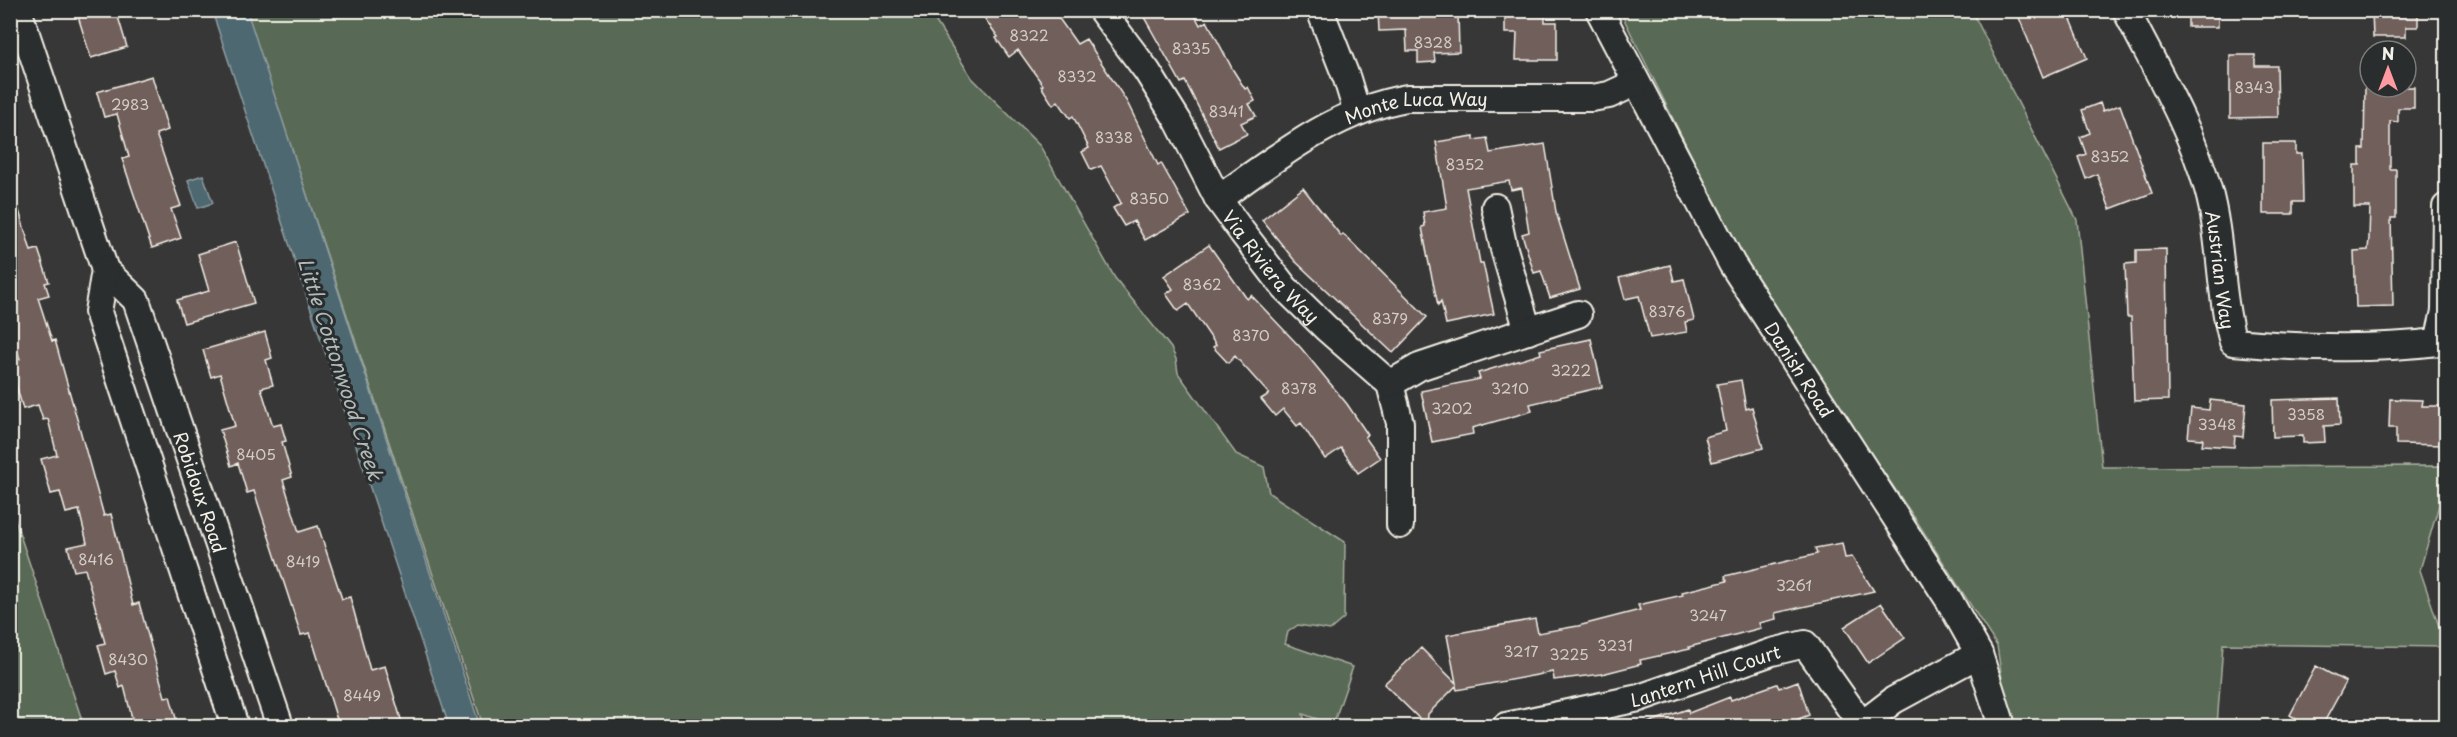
<svg xmlns="http://www.w3.org/2000/svg" width="2457" height="737" viewBox="0 0 2457 737" font-family="'Playpen Sans',sans-serif">
<style>
.green{fill:#596a54;stroke:#a6ae9e;stroke-width:1.5}
.water{fill:#4d6771;stroke:#909ea1;stroke-width:1.5}
.building{fill:#715e5b;stroke:#f4f1e8;stroke-width:1.5}
.lines{fill:none;stroke-linecap:round;stroke-linejoin:round}
.minor-casing{stroke:#f4f1e8;stroke-width:30}
.minor{stroke:#2a2d2e;stroke-width:26}
.labels{text-anchor:middle;dominant-baseline:central;stroke-width:6;stroke-linejoin:round;paint-order:stroke}
.number-label{font-size:15px;fill:#d3ccc5}
.street-label{font-size:18px;fill:#f4f1e8;stroke:#2a2d2e}
.water-label{font-size:20px;font-style:italic;fill:#b1bab8;stroke:#2a2d2e}
</style>
<rect width="100%" height="100%" fill="#383737"/>
<filter id="ink" filterUnits="userSpaceOnUse"><feTurbulence type="fractalNoise" baseFrequency=".0167" numOctaves="2"/><feDisplacementMap in="SourceGraphic" scale="12" xChannelSelector="R" yChannelSelector="G"/><feConvolveMatrix kernelMatrix="1 2 1 2 8 2 1 2 1" color-interpolation-filters="sRGB"/></filter>
<g filter="url(#ink)">
<!-- green -->
<path class="green" d="M246,11H929L972,78L1040,146L1115,278L1171,348L1176,359L1178,373L1236,454L1264,467L1269,493L1345,542L1344,618L1330,630L1298,625L1288,632L1285,644L1353,667L1333,725L1303,714L1306,726H483Z
M1620,11H1972L2077,220L2102,467L2446,466V481L2420,570L2446,647L2223,644L2217,726H2009L1997,646L1916,520L1750,275Z
M11,506L19,532L84,726H11Z"/>
<!-- water -->
<path class="water" d="M212,11H247L480,726H449Z
M203,175L213,203L198,208L188,180Z"/>
<!-- building -->
<path class="building" d="M76,10H116L127,47L91,58Z
M996,10H1053L1077,44L1086,39L1127,102L1158,165L1161,163L1190,215L1145,240L1134,221L1124,226L1113,208L1121,203L1101,166L1091,170L1082,152L1089,148L1073,116L1070,118L1058,101L1053,105L1041,86L1043,85L1018,50L1009,57L996,38L998,37L985,19Z
M1140,10H1192L1200,25L1207,21L1233,70L1245,89L1248,87L1255,101L1249,104L1256,116L1241,123L1247,134L1219,148L1185,81L1181,83Z
M1378,10L1458,13L1459,52L1434,53L1435,62L1418,63V51H1407L1406,30L1379,31Z
M1505,10H1545V22H1557V60H1516L1517,33H1505Z
M2016,10H2067L2087,58L2043,77Z
M2188,10H2218V27H2188Z
M2372,10H2418V27H2406V37H2373Z
M2230,55H2255V66H2277L2278,117L2230,118Z
M152,76L168,130L156,134L181,206L171,209L181,238L152,248L122,159L129,157L117,114L104,117L97,92Z
M2365,87H2414V108H2398V122L2390,121V169H2396V218H2391L2393,306L2356,307L2354,251L2368,250L2369,238L2370,207H2354V165H2360V149H2364Z
M2100,103L2103,111L2120,105L2152,193L2110,209L2097,174L2086,179L2078,157L2086,154L2080,137L2090,133L2082,110Z
M1474,136V140L1487,138L1490,153L1545,144L1556,212L1580,289L1550,298L1541,271L1534,273L1522,234L1529,232L1522,188L1511,190L1509,181L1466,188L1480,263H1483L1494,314L1446,324L1441,301L1438,305L1429,264L1422,227L1425,226L1423,212L1447,208L1436,142Z
M2263,143H2296V154H2302L2303,202H2293V214H2263Z
M1303,188L1341,236L1343,234L1427,317L1393,353L1295,261L1262,220Z
M10,197H15L31,251L38,249L49,282L45,283L49,295L38,298L52,341L55,340L104,516L111,514L133,605L139,603L165,697L170,696L178,726H134L124,686L120,688L115,671L106,674L98,645L105,643L85,569L74,571L68,547L87,543L79,510L66,513L60,492L51,494L41,459L57,455L48,419L43,420L38,405L23,409L10,364L20,359L10,331V291L17,289L12,274L18,272L10,246Z
M236,242L254,303L184,323L177,300L209,291L198,254Z
M1209,245L1247,299L1251,295L1301,348L1347,404L1368,435L1365,437L1380,458L1358,473L1341,448L1325,459L1301,423L1297,426L1283,409L1275,416L1261,399L1269,394L1235,356L1228,363L1213,347L1216,345L1188,304L1178,311L1166,294L1173,289L1164,276Z
M2166,249L2168,400L2134,401L2131,317H2127L2125,264L2136,263V250Z
M1670,265L1674,281L1684,279L1694,320L1685,322L1687,332L1650,338L1639,296L1625,299L1619,278Z
M265,332L272,358L266,360L273,385L261,388L273,426L281,424L286,441L282,442L292,477L283,480L299,532L318,526L342,599L350,597L370,670L385,666L403,726H339L310,633L301,635L254,491L247,493L238,463L231,466L220,430L235,426L220,374L211,377L203,350Z
M1591,339L1602,387L1530,404L1532,411L1472,428L1473,434L1432,442L1421,391L1480,379L1478,373L1541,354L1540,350Z
M1741,380L1746,409L1752,407L1763,448L1712,462L1705,437L1726,431L1717,384Z
M2339,398L2340,425L2324,426L2325,442L2303,443V436L2273,437L2272,400Z
M2390,399L2423,400L2422,406H2446V445L2396,444V428H2389Z
M2210,400L2246,404L2243,437L2235,436L2234,447L2202,445L2203,439L2188,438L2191,408L2209,410Z
M1842,543L1845,558L1852,557L1874,591L1775,613L1776,619L1759,623L1761,628L1689,647L1690,649L1640,660L1641,664L1602,674L1554,680L1553,672L1457,690L1456,686L1428,714L1427,726L1384,684L1421,648L1456,683L1447,635L1535,619L1538,633L1578,626L1640,610L1638,605L1683,595L1682,592L1727,581L1725,576L1817,554L1815,548Z
M1881,603L1905,638L1868,663L1844,627Z
M2316,666L2346,682L2322,726H2290L2295,718L2290,715Z
M1798,681L1809,715L1796,720L1799,726H1644V724L1688,709L1689,713L1730,697L1731,700L1777,684L1779,688Z"/>
<g class="lines">
<defs>
<g id="minor">
<path id="s1" d="M18,10L105,270L136,300L280,726"/>
<path id="s2" d="M1101,10L1147,71L1178,121L1218,199L1242,232L1285,288L1327,329L1390,384L1400,423V525"/>
<path d="M1320,10L1347,79L1357,112"/>
<path id="s3" d="M1599,10L1732,264L1949,600L1979,654L2002,726"/>
<path id="s4" d="M2126,10C2155,68 2191,127 2208,189C2222,239 2219,292 2233,342C2300,348 2371,350 2438,342L2445,311L2446,207"/>
<path id="s5" d="M1218,199C1276,158 1336,110 1407,98H1592L1609,95L1635,83"/>
<path d="M1495,207L1504,249L1528,331"/>
<path d="M105,270L98,312L235,726"/>
<path d="M1390,384L1419,367L1578,314"/>
<path id="s6" d="M1506,726L1639,698L1772,652L1805,644L1862,725"/>
<path d="M1860,726L1894,700L1979,654"/>
</g>
</defs>
<!-- minor casing -->
<use href="#minor" class="minor-casing"/>
<!-- minor -->
<use href="#minor" class="minor"/>
</g>
</g>
<g class="labels">
<!-- number labels -->
<g class="number-label">
<text x="1029" y="34">8322</text>
<text x="1433" y="41">8328</text>
<text x="1191" y="47">8335</text>
<text x="1077" y="75">8332</text>
<text x="2254" y="86">8343</text>
<text x="130" y="103">2983</text>
<text x="1226" y="110">8341</text>
<text x="1114" y="136">8338</text>
<text x="2110" y="155">8352</text>
<text x="1465" y="163">8352</text>
<text x="1149" y="197">8350</text>
<text x="1202" y="283">8362</text>
<text x="1667" y="310">8376</text>
<text x="1390" y="317">8379</text>
<text x="1251" y="334">8370</text>
<text x="1571" y="369">3222</text>
<text x="1299" y="387">8378</text>
<text x="1510" y="387">3210</text>
<text x="1452" y="407">3202</text>
<text x="2306" y="413">3358</text>
<text x="2217" y="423">3348</text>
<text x="256" y="453">8405</text>
<text x="96" y="558">8416</text>
<text x="303" y="560">8419</text>
<text x="1794" y="584">3261</text>
<text x="1708" y="614">3247</text>
<text x="1615" y="644">3231</text>
<text x="1521" y="650">3217</text>
<text x="1569" y="653">3225</text>
<text x="128" y="658">8430</text>
<text x="362" y="694">8449</text>
</g>
<!-- street labels -->
<g class="street-label">
<text stroke="none"><textPath href="#s5" startOffset="224">Monte Luca Way</textPath></text>
<text stroke="none"><textPath href="#s2" startOffset="309">Via Riviera Way</textPath></text>
<text stroke="none"><textPath href="#s4" startOffset="279">Austrian Way</textPath></text>
<text stroke="none"><textPath href="#s3" startOffset="412">Danish Road</textPath></text>
<text stroke="none"><textPath href="#s1" startOffset="520">Robidoux Road</textPath></text>
<text stroke="none"><textPath href="#s6" startOffset="206">Lantern Hill Court</textPath></text>
</g>
<!-- water labels -->
<g class="water-label">
<text transform="translate(341 369) rotate(72)">Little Cottonwood Creek</text>
</g>
</g>
<!-- margin -->
<rect width="2457" height="737" fill="none" stroke="#2a2d2e" stroke-width="36"/>
<rect x="18" y="18" width="2421" height="701" fill="none" stroke="#f4f1e8" stroke-width="2" filter="url(#ink)"/>
<!-- north arrow -->
<g transform="translate(2388 69)"><circle r="28" fill="#2a2d2e" stroke="#7b7b78" stroke-width="1.5"/>
<path d="M0-4.5L10 22L0 15L-10 22Z" fill="#ff9aa2"/>
<text y="-9" font-size="16" font-weight="bold" text-anchor="middle" fill="#f4f1e8">N</text>
</g>
</svg>
